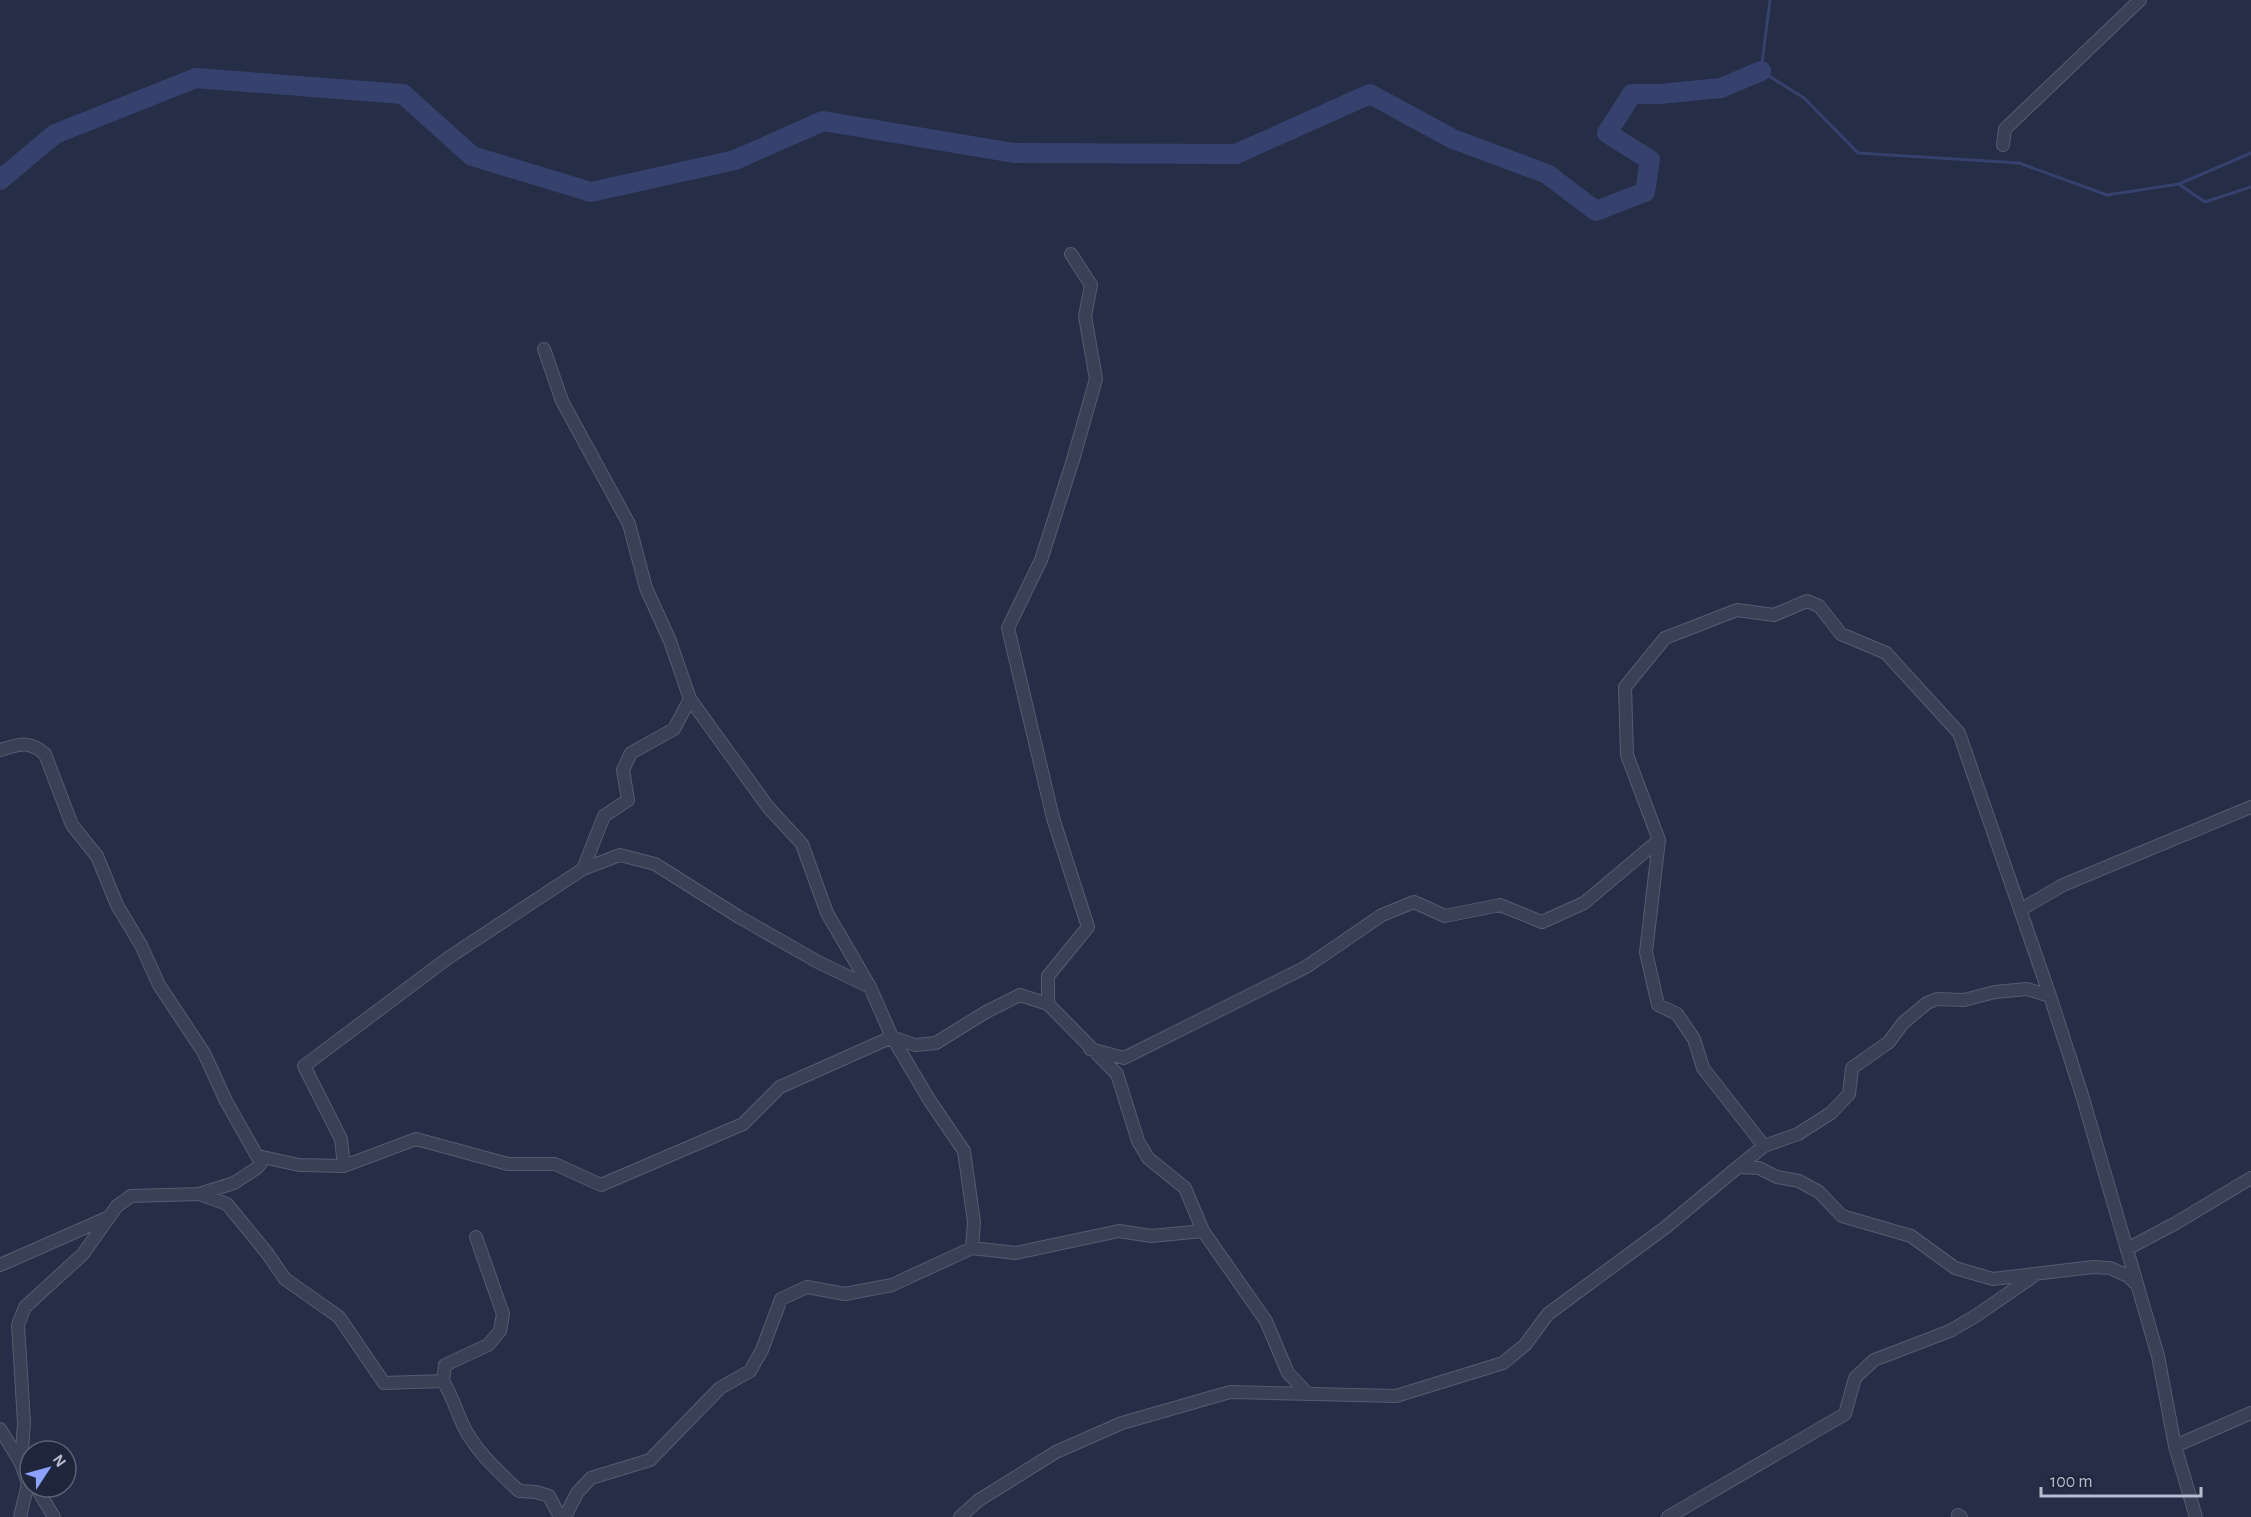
<svg xmlns="http://www.w3.org/2000/svg" width="2251" height="1517" viewBox="0 0 2251 1517" font-family="'Alegreya Sans',sans-serif">
<style>
.lines{fill:none;stroke-linecap:round;stroke-linejoin:round}
.stream{stroke:#36416d;stroke-width:3}
.river{stroke:#36416d;stroke-width:20}
.minor-casing{stroke:#565b70;stroke-width:14}
.minor{stroke:#3a4056;stroke-width:12}
</style>
<rect width="100%" height="100%" fill="#252d47"/>
<g class="lines">
<!-- stream -->
<path class="stream" d="M1770,0L1761,71L1804,98L1858,153L2019,163L2107,195L2179,184L2251,153
M2180,185L2205,202L2251,187"/>
<!-- river -->
<path class="river" d="M0,180L55,134L196,78L403,94L472,156L591,192L735,160L823,121L1014,153L1236,154L1370,94L1453,139L1547,174L1596,211L1645,192L1650,160L1607,133L1632,94H1660L1721,88L1761,71"/>
<defs>
<path id="minor" d="M2003,145L2005,129L2140,0
M544,349L562,401L629,524L646,588L670,641L690,699L768,807L802,844L827,913L870,987L892,1037L915,1045L936,1043L986,1012L1020,995L1048,1004L1117,1074L1138,1141L1148,1158L1185,1188L1203,1231L1266,1321L1288,1373L1308,1394
M0,750C20,744 28,740 45,754L72,825L97,856L117,905L141,945L159,985L204,1053L226,1101L261,1163L257,1168L234,1183L199,1194L131,1196L117,1206L83,1254L25,1307L18,1325L24,1423L21,1463L28,1484L20,1517
M1659,840L1646,952L1658,1005L1677,1014L1694,1039L1703,1068L1764,1146
M583,869L604,816L628,800L623,770L631,753L674,729L690,699
M2020,910L2063,885L2251,807
M1048,1004V976L1088,927L1053,818L1008,628L1041,560L1073,460L1096,379L1085,316L1091,285L1071,254
M1090,1049L1124,1058L1306,967L1382,915L1414,902L1445,916L1500,905L1542,922L1584,903L1659,840L1627,755L1625,687L1665,638L1737,610L1774,615L1807,601L1819,606L1841,634L1886,653L1959,733L2050,996L2082,1095L2158,1356L2175,1446L2196,1517
M258,1156L299,1165L344,1166L416,1139L508,1164H555L601,1185L743,1124L780,1087L892,1037L930,1101L964,1151L974,1222L972,1248
M344,1166L341,1139L304,1066L448,958L583,869L620,855L655,864L739,917L818,962L870,987
M1738,1167L1764,1146L1798,1134L1831,1113L1849,1094L1852,1068L1889,1042L1903,1023L1927,1003L1937,999L1964,1000L1995,992L2027,989L2050,996
M199,1194L227,1204L267,1253L285,1279L339,1317L384,1383L443,1381
M476,1237L503,1314L500,1331L488,1345L445,1365L443,1381C454,1398 458,1419 469,1436C482,1457 501,1474 519,1491L536,1492L549,1496L560,1517
M2127,1249L2176,1223L2251,1178
M0,1265L107,1218
M0,1429L21,1463
M2175,1446L2251,1413
M36,1487L54,1517
M1958,1515L1961,1517
M565,1517L577,1493L591,1478L650,1460L720,1388L750,1371L762,1350L781,1299L807,1287L845,1294L892,1285L972,1248L1016,1253L1119,1231L1151,1236L1203,1231
M960,1517L979,1500L1056,1452L1122,1423L1230,1392L1396,1396L1503,1363L1525,1345L1548,1314L1666,1227L1738,1167L1759,1168L1777,1177L1799,1181L1819,1192L1842,1216L1911,1236L1955,1268L1993,1279L2093,1267L2110,1268L2128,1276L2137,1285
M1668,1517L1845,1414L1855,1378L1874,1360L1950,1331L1977,1315L2035,1275"/>
</defs>
<!-- minor casing -->
<use href="#minor" class="minor-casing"/>
<!-- minor -->
<use href="#minor" class="minor"/>
</g>
<!-- north arrow -->
<g transform="translate(48 1469) rotate(54)"><circle r="28" fill="#1f253b" stroke="#5c6176" stroke-width="1.5"/>
<path d="M0-4.5L10 22L0 15L-10 22Z" fill="#8da2ff"/>
<text y="-9" font-size="16" font-weight="bold" text-anchor="middle" fill="#b8bccf">N</text>
</g>
<!-- scale -->
<path d="M2041 1487v9h160v-9" fill="none" stroke="#b8bccf" stroke-width="3"/>
<text x="2050" y="1487" font-size="18" fill="#b8bccf" stroke="#1f253b" stroke-width="4.5" paint-order="stroke">100 m</text>
</svg>
